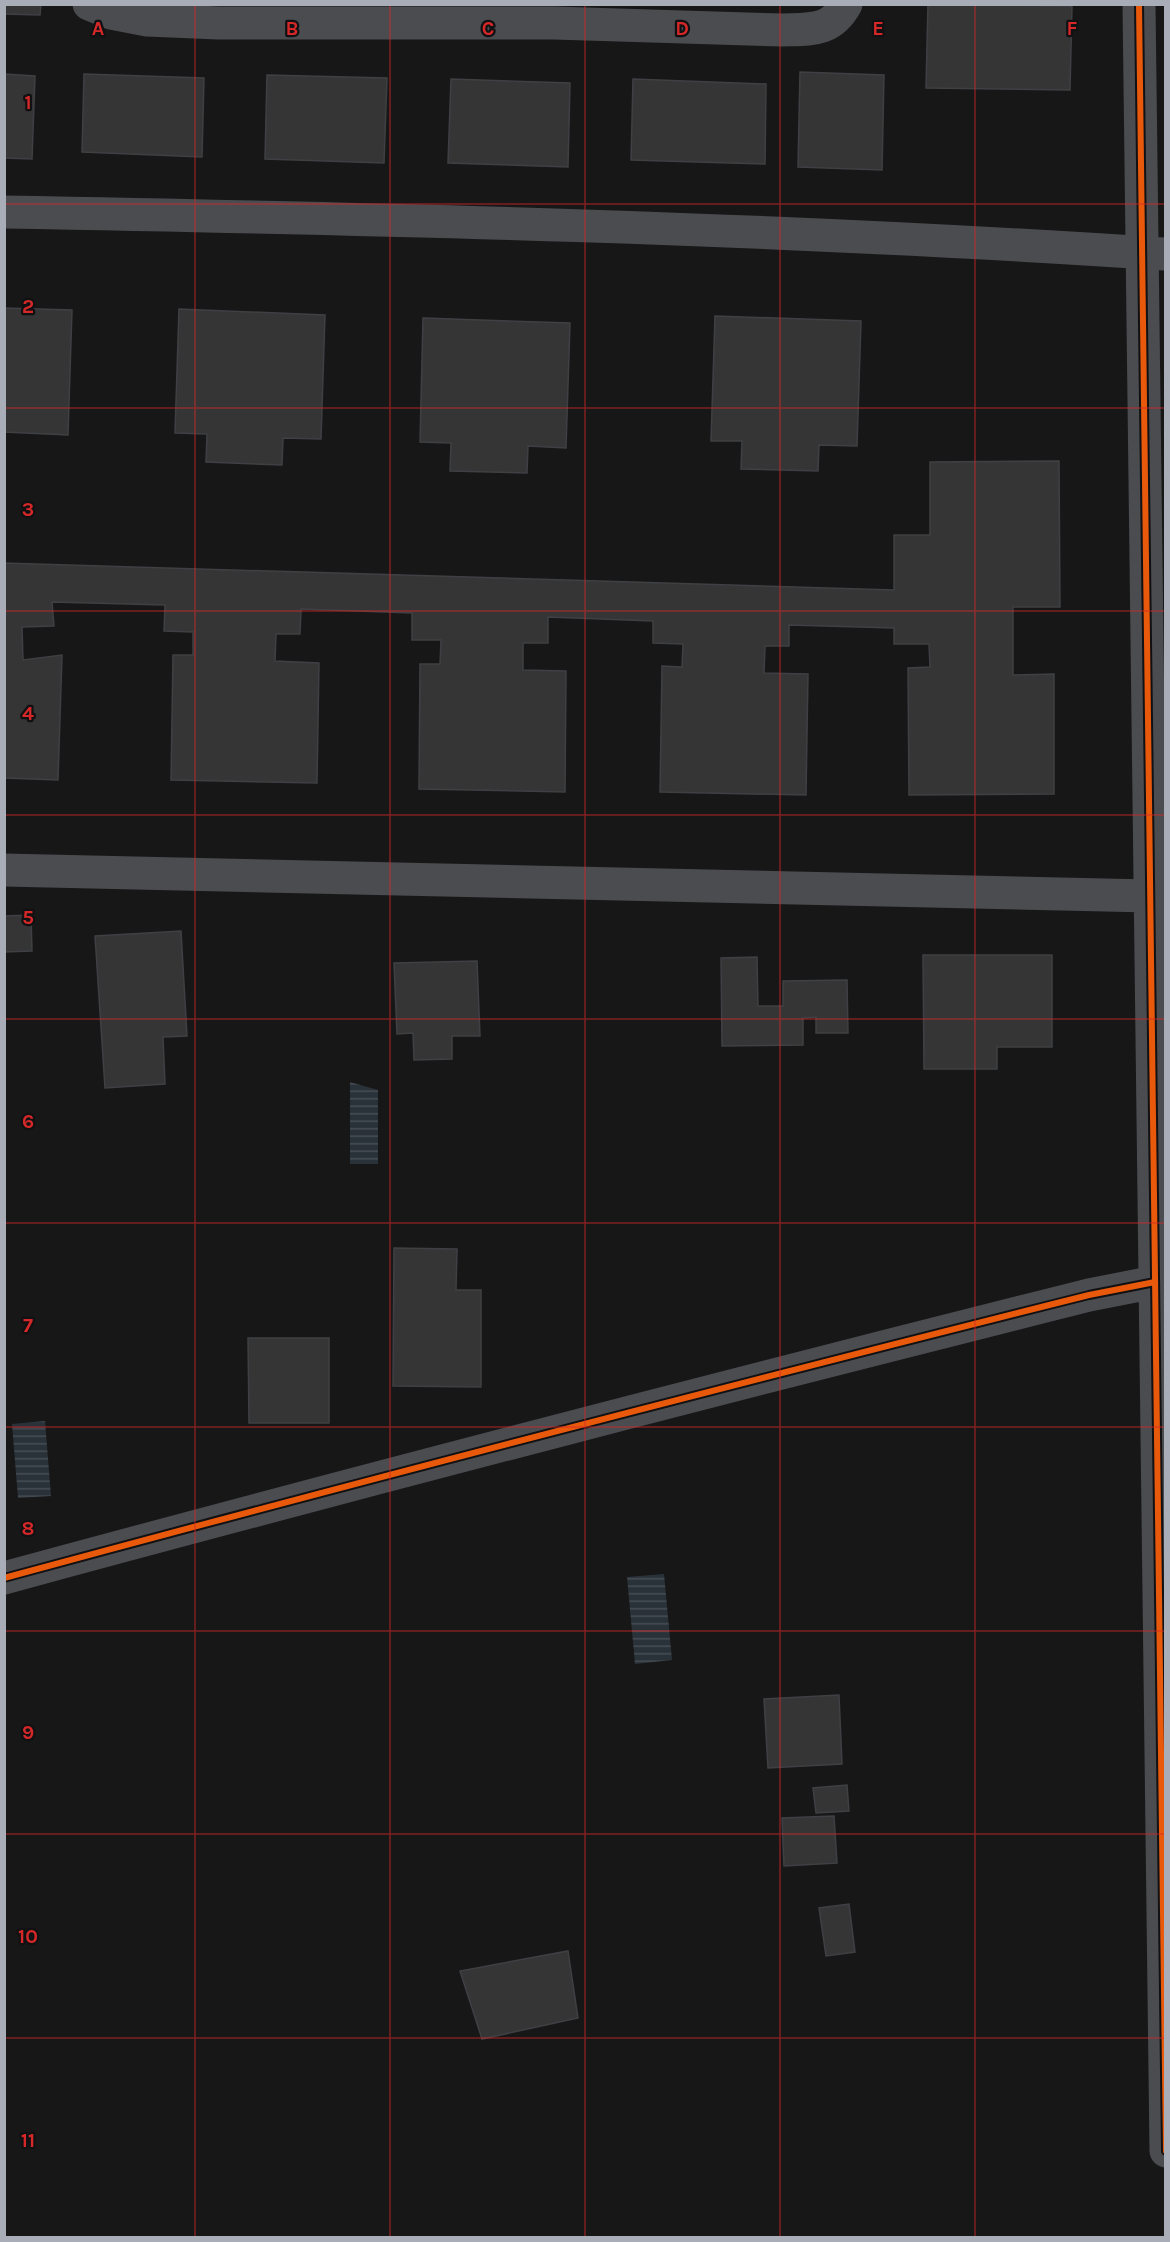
<svg xmlns="http://www.w3.org/2000/svg" width="1170" height="2242" viewBox="0 0 1170 2242" font-family="Karla,sans-serif">
<style>
.water{fill:url(#water-rules)}
.building{fill:#353536;stroke:#3f4043;stroke-width:1.5}
.lines{fill:none;stroke-linecap:round;stroke-linejoin:round}
.minor{stroke:#4b4c50;stroke-width:33}
.cycleway-casing{stroke:#111113;stroke-width:10}
.cycleway{stroke:#e8590c;stroke-width:6}
.grid{fill:none;stroke:#d62828;stroke-width:1.5;stroke-opacity:0.55}
.grid-label{font-size:20px;text-anchor:middle;font-weight:bold;fill:#d62828;stroke:#111113;stroke-width:4.5;stroke-linejoin:round;paint-order:stroke}
</style>
<defs>
<pattern id="water-rules" width="6" height="5" patternUnits="userSpaceOnUse" patternTransform="scale(1.5)"><rect width="6" height="5" fill="#2a3239"/><path d="M0 2.5h6" fill="none" stroke="#464d54"/></pattern>
</defs>
<rect width="100%" height="100%" fill="#171717"/>
<!-- water -->
<path class="water" d="M350,1082L378,1090V1164H350Z
M45,1421L51,1496L18,1498L12,1424Z
M664,1574L672,1660L635,1664L627,1577Z"/>
<!-- building -->
<path class="building" d="M4,4H41L40,15L4,14Z
M928,4L1072,6L1070,90L926,88Z
M800,72L884,75L882,170L798,167Z
M4,74L35,76L32,159L4,158Z
M84,74L204,78L202,157L82,152Z
M267,75L387,78L384,163L265,159Z
M451,79L570,83L568,167L448,163Z
M633,79L766,84L765,164L631,160Z
M4,308L72,310L68,435L4,432Z
M179,309L325,315L321,439L283,438L282,465L206,462L207,434L175,433Z
M715,316L861,321L857,446L819,445L818,471L741,469L742,441H711Z
M423,318L570,323L566,448L528,446L527,473L450,471L451,443L420,442Z
M1059,461L1060,607H1013V675L1054,674V794L909,795L908,668L930,667L929,644H894V628L789,625V646H765L764,673L808,674L806,795L660,792L662,666L682,667L683,644L653,643V621L548,617V643H523V670L566,671L565,792L419,789L420,664H440L441,640H412V613L301,609L300,634H276L275,661L319,663L317,783L171,780L173,655H193V632L164,631L165,605L52,602L54,626L22,627L23,660L62,655L58,780L4,778V563L894,590V535H930V462Z
M31,915L32,951L4,952V916Z
M181,931L187,1036L163,1037L165,1084L105,1088L95,936Z
M923,955H1052V1047H997V1069H924Z
M757,957L758,1006H783V981L847,980L848,1033H816V1017L803,1018V1045L722,1046L721,958Z
M477,961L480,1036H452V1059L414,1060L413,1033L397,1034L394,963Z
M394,1248L457,1249L456,1290H481V1387L393,1386Z
M248,1338H329V1423H249Z
M839,1695L842,1764L768,1768L764,1699Z
M847,1785L849,1811L816,1813L813,1788Z
M834,1816L837,1863L784,1866L782,1818Z
M849,1904L855,1952L826,1956L819,1908Z
M568,1951L578,2018L482,2039L460,1971Z"/>
<g class="lines">
<!-- minor -->
<path class="minor" d="M89,4L111,13L147,20L219,23H554L782,30C811,29 831,32 846,4
M1139,4L1166,2151
M4,212C391,219 778,228 1164,254
M4,870L1150,896
M4,1578C365,1480 727,1386 1089,1295L1155,1282"/>
<defs>
<path id="cycleway" d="M1139,4L1166,2151
M4,1578C365,1480 727,1386 1089,1295L1155,1282"/>
</defs>
<!-- cycleway casing -->
<use href="#cycleway" class="cycleway-casing"/>
<!-- cycleway -->
<use href="#cycleway" class="cycleway"/>
</g>
<!-- grid -->
<path class="grid" d="M195,4V2238M390,4V2238M585,4V2238M780,4V2238M975,4V2238M4,204H1166M4,408H1166M4,611H1166M4,815H1166M4,1019H1166M4,1223H1166M4,1427H1166M4,1631H1166M4,1834H1166M4,2038H1166"/>
<g class="grid-label">
<text x="98" y="35">A</text>
<text x="292" y="35">B</text>
<text x="488" y="35">C</text>
<text x="682" y="35">D</text>
<text x="878" y="35">E</text>
<text x="1072" y="35">F</text>
<text x="28" y="109">1</text>
<text x="28" y="313">2</text>
<text x="28" y="516">3</text>
<text x="28" y="720">4</text>
<text x="28" y="924">5</text>
<text x="28" y="1128">6</text>
<text x="28" y="1332">7</text>
<text x="28" y="1535">8</text>
<text x="28" y="1739">9</text>
<text x="28" y="1943">10</text>
<text x="28" y="2147">11</text>
</g>
<!-- border -->
<rect width="1170" height="2242" fill="none" stroke="#a8adb8" stroke-width="12"/>
</svg>
